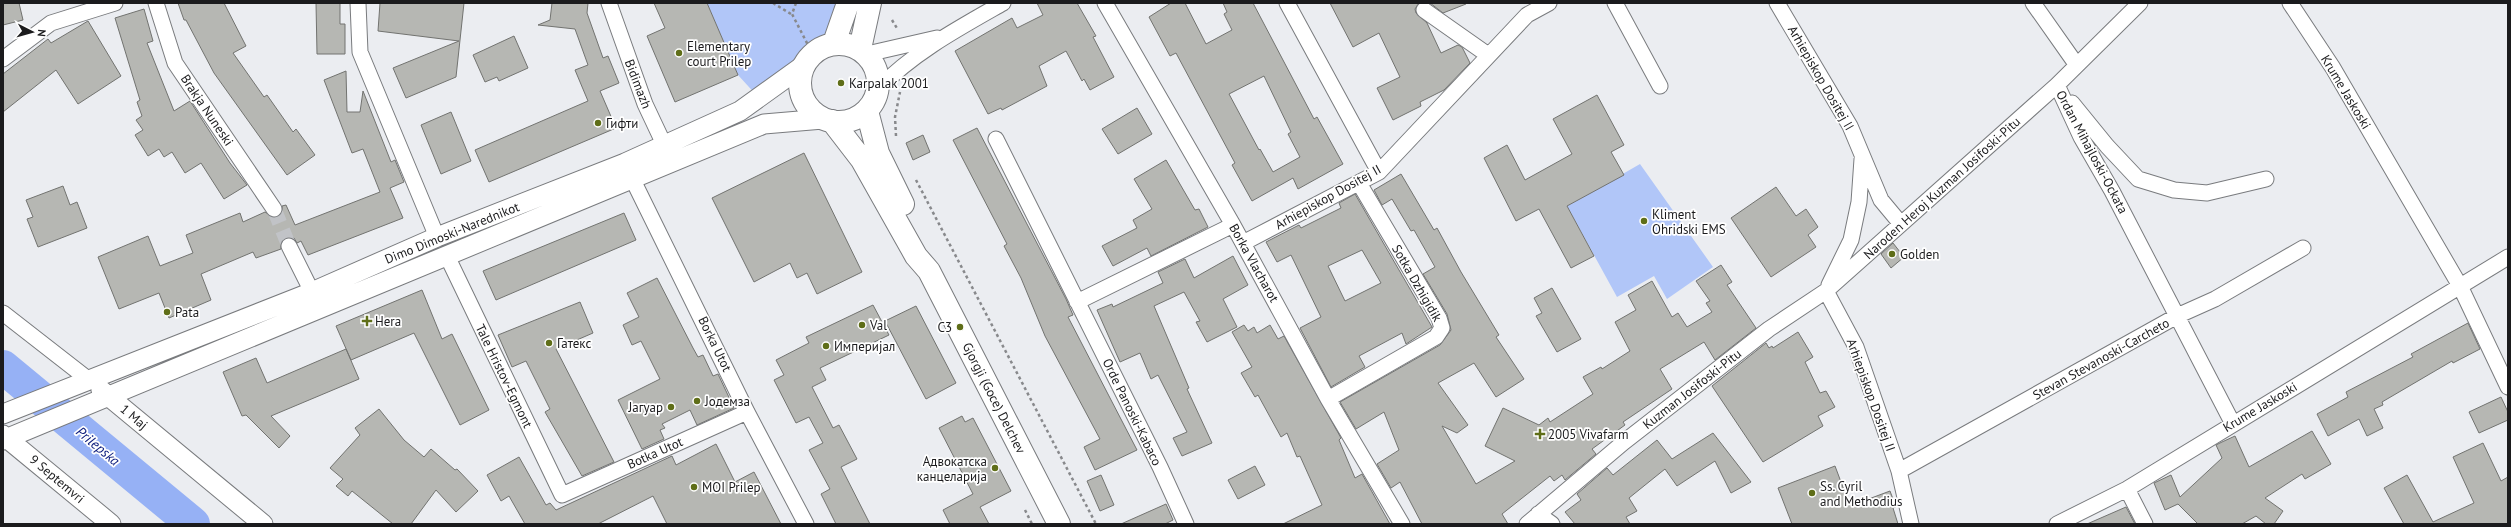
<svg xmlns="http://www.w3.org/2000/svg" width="2511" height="527" viewBox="0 0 2511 527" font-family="'PT Sans',sans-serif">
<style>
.green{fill:#b1c6f8}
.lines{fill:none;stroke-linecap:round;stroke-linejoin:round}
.river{stroke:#96b1f5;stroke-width:34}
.building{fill:#b6b7b3;stroke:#727370;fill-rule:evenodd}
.minor-tunnel{stroke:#c1c3c7;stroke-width:15;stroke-dasharray:15 8;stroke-linecap:butt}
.minor-casing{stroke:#797b7e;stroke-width:17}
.tertiary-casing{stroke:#797b7e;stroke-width:21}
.secondary-casing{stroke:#797b7e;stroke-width:24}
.path{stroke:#88898c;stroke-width:2.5;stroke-dasharray:3 3;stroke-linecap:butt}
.minor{stroke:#fff;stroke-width:15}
.tertiary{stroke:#fff;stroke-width:19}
.secondary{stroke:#fff;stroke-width:22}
.poi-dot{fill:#5f6e18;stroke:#fff;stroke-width:1.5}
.labels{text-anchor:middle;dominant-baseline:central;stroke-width:3.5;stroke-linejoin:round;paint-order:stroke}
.poi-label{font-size:13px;fill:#1b1b1d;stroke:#fff;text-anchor:start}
.street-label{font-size:13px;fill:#1b1b1d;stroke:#fff}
.water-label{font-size:14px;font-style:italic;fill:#10207f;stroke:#fff}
</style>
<rect width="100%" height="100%" fill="#ebedf1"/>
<!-- green -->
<path class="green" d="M707,3H848L834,43L813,53L804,65L759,98L738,75Z
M1640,164L1713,267L1667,299L1654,276L1617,297L1567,206Z"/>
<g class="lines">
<!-- river -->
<path class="river" d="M3,367L193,524"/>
</g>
<!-- building -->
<path class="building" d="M3,3H19L23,20L3,25Z
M178,3H224L246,46L233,53L264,97L267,95L293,132L296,129L315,155L287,175L214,73L186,20H184Z
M316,3H340V24H345V54H317Z
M380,3H464L456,77L406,98L393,68L459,41L378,31Z
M552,3H588L587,13L603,58L608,56L619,83L600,91L616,128L489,182L475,150L588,101L575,70L588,65L575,29L538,25L550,20Z
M654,3H707L738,75L675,102L647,36L665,28Z
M1037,3H1077L1096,36L1093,37L1114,77L1090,90L1084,79L1082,81L1066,51L1039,66L1047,86L1002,110L1001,108L988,114L955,51L1012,18L1017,28L1043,15Z
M1171,3H1185L1206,44L1232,30L1224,14L1227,12L1223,3H1253L1314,119L1317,117L1343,164L1298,189L1293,178L1252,201L1232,165L1235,163L1176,53L1170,56L1149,17ZM1264,76L1291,132L1288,134L1300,157L1273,172L1260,149L1259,150L1229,94Z
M1330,3H1419L1415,9L1416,13L1427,23L1441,53L1458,45L1462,47L1470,63L1444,90L1420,102L1421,106L1393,120L1377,88L1400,77L1379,33L1353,47Z
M1430,3H1466V4L1443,13Z
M144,9L153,41L147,43L174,111L190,101L230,163L247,185L224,199L201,163L185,173L172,152L164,157L159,149L148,156L135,135L143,130L136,120L142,116L137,102L140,100L115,18Z
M88,21L121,76L78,104L56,70L3,112V74L48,39L51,43Z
M514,36L528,68L499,81L497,77L485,82L473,55Z
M346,71L347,112H360L363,91L391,162L395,160L404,182L390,188L403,218L308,255L301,241L297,243L294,238H285L281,241V249L256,258L253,252L201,274L211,300L169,318L159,293L119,309L98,257L148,236L160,266L193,253L186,235L240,213L243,222L265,212L275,218L282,213V206L286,205L295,225L380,192L363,149L352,153L324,80Z
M1597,95L1624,145L1611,152L1624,175L1567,206L1594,256L1571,268L1539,209L1516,221L1484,158L1507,145L1525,180L1572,154L1553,119Z
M1137,108L1152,134L1118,154L1102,129Z
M451,112L471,161L441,174L421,125Z
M977,128L1066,299L1073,315L1068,317L1137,450L1095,470L1084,447L1100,439L1045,336L1021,278L1004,246L1007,244L953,140Z
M923,135L930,152L913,160L906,143Z
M804,153L862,272L817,294L807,273L797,278L790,263L754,282L712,198Z
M1166,160L1195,210L1199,209L1208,227L1151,256L1147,248L1113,266L1102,246L1137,228L1133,220L1152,209L1134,179Z
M1401,174L1434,230L1437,228L1461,272L1499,335L1496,337L1524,379L1496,397L1474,363L1438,383L1468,425L1457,433L1442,426L1476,484L1515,461L1485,446L1503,408L1539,425L1548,418L1550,422L1593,394L1583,377L1601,367L1602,369L1630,351L1615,322L1636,310L1628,295L1652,281L1672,317L1678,313L1687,327L1712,312L1706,303L1710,301L1696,281L1721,265L1732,282L1727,285L1756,328L1715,360L1704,342L1660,369L1672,389L1623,422L1625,425L1592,449L1596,454L1565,480L1562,475L1554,481L1550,476L1502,514L1508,524H1422L1400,482L1391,488L1377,464L1399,450L1384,412L1356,429L1340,402L1440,345L1451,330L1447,314L1423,274L1435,267L1414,230L1411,231L1392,199L1382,205L1374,190Z
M63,186L70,205L77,202L87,228L38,247L27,219L33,217L26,200Z
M1776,187L1796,216L1806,209L1818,227L1808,235L1816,247L1771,277L1731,218Z
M1355,194L1432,327L1406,344L1402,333L1359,356L1365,367L1331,387L1300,328L1321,317L1291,255L1277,262L1266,242L1299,225L1301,228L1341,208L1339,203ZM1362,250L1381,283L1345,301L1328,266Z
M624,213L636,240L496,300L483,271Z
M1893,243L1904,257L1891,268L1881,254Z
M1233,256L1248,285L1223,299L1237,327L1207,342L1196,322L1200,321L1184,292L1154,306L1189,388L1187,389L1212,443L1182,456L1173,438L1187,432L1158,375L1151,379L1140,353L1120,362L1097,310L1112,304L1113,307L1163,283L1158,272L1185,259L1194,278Z
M657,278L693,348L698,357L703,355L713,376L718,374L734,408L697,425L690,410L662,424L665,428L660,430L664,439L642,449L618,400L660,379L641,341L632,345L623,325L639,317L627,293Z
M1552,288L1581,339L1557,352L1536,316L1542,313L1534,298Z
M422,290L442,339L452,334L489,410L460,425L414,333L351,360L336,326Z
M580,302L593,333L556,349L614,462L582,476L545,412L550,409L526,361L512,367L498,335Z
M873,305L889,335L820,368L826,380L812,387L833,428L839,425L857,459L841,467L870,524H836L821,494L830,489L809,450L823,443L809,417L796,423L774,380L784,375L776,360L809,343L806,337Z
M916,306L956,383L926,399L885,321Z
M2468,323L2480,349L2453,363L2452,361L2382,402L2383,405L2374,409L2383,428L2367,436L2359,419L2328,436L2317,414L2348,397L2346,392L2413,357L2411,354Z
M1244,325L1248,331L1254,327L1257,333L1270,325L1278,339L1284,336L1341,438L1339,440L1355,478L1362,474L1390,524H1283L1322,505L1300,456L1297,457L1287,433L1281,437L1258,395L1255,397L1241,373L1252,367L1232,332Z
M1798,332L1813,357L1805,362L1820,393L1826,391L1835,407L1818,416L1823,426L1763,462L1712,386L1766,343L1769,348L1772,346L1773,348Z
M346,349L359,379L271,416L290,436L279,448L246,415L242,416L223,372L256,358L267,383Z
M2501,397L2508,412V420L2479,433L2469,412Z
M379,409L404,440L424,457L431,449L455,470L457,469L478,491L456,512L436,490L411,524H393L352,491L348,496L336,486L343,479L330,468L360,435L355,428Z
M962,416L965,422L973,418L1011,491L980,507L989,524H950L943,510L973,494L939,428Z
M2312,431L2331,464L2305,479L2302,474L2265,498L2283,511L2274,524H2266L2256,516L2242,524H2198L2178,504L2165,510L2154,483L2171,475L2180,497L2222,458L2216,445L2222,442L2235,436L2249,467Z
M1713,433L1751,482L1731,493L1715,461L1677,486L1665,469L1629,498L1637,511L1626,517L1630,524H1575L1565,512L1581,500L1577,494L1607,468L1613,475L1657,440L1672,459Z
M2483,443L2501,481L2508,477V524H2404L2384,488L2407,475L2433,522L2474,503L2453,457Z
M716,444L735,482L754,472L781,524H667L653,496L598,524H525L509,496L501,501L487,475L519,457L546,505L550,503L556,510L672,456L676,465Z
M1255,466L1265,485L1238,499L1228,480Z
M1835,466L1850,506L1890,491L1896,507L1893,508L1898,524H1792L1778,488Z
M1101,475L1114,505L1100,511L1087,481Z
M1166,504L1173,520L1165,524H1121Z
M2126,507L2135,524H2087Z"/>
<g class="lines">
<!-- minor-tunnel -->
<path class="minor-tunnel" d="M274,209L289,246"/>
<defs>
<path id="minor" d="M156,3L175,63L274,209
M358,3L360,52L437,237
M609,3L645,104L669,155
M1105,3L1233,225L1328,399L1402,524
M1287,3L1379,172
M1615,3L1660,86
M1777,3L1850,126L1881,200L1901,224
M2033,3L2076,64
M2290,3L2333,68L2460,286L2508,387
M1424,10L1488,55
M867,54L937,38
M3,59L51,23L115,3
M2057,85L2081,137L2112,191L2233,424
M878,89C914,52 959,28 1003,3
M2072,103L2107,146L2138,179L2174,190L2207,193L2266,179
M996,139L1160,467L1186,524
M628,170L747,412L806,524
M1243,243L1379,172L1527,15L1549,3
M289,246L312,292
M447,256L562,495L747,412
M1829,285L1851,240L1859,202L1862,159
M1826,291L1856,347L1899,471L1911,524
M1077,302L1233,225
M3,313L89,380
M1328,399L1436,337L1442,328L1439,318L1359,183
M1899,471L2177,316L2215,299L2303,248
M2127,489L2145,524
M1538,514L1552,524
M1527,524L1624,442L1769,329L1826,291L2057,85L2140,3
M2057,524L2127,489L2508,257"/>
<path id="tertiary" d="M101,390L263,524
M3,414L312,292L437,237L625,163L740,111L804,65
M3,435L111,524
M3,440L764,124L823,119"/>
<path id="secondary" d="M834,43L848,3
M800 83a39 39 0 1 1 78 0a39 39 0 1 1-78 0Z
M860,49L870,3
M867,111L878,153L903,204
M832,121L862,160L916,256L929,271L1059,524"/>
</defs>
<!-- minor casing -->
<use href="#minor" class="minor-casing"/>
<!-- tertiary casing -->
<use href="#tertiary" class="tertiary-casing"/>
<!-- secondary casing -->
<use href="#secondary" class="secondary-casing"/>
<!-- path -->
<path class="path" d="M773,3L791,14
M796,3L792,14L809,47
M892,20L898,30
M896,136L895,117L900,92
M916,180L1096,524
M1025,510L1032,524"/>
<!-- minor -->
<use href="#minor" class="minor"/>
<!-- tertiary -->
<use href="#tertiary" class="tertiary"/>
<!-- secondary -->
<use href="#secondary" class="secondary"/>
</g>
<!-- markers -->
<g class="poi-dot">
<circle cx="679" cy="53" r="4"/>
<circle cx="841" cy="83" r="4"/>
<circle cx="598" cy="123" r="4"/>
<circle cx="1644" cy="221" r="4"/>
<circle cx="1892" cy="254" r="4"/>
<circle cx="167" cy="312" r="4"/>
<path d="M365 315h4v4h4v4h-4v4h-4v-4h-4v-4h4z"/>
<circle cx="862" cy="325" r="4"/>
<circle cx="960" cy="327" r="4"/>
<circle cx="549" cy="343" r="4"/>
<circle cx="826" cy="346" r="4"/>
<circle cx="697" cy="401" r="4"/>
<circle cx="671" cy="407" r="4"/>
<path d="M1538 428h4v4h4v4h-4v4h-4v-4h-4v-4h4z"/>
<circle cx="995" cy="468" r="4"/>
<circle cx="694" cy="487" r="4"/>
<circle cx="1812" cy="493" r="4"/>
</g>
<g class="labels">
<!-- poi labels -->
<g class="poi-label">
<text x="687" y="46">Elementary<tspan x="687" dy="15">court Prilep</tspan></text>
<text x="849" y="83">Karpalak 2001</text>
<text x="606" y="123">Гифти</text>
<text x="1652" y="214">Kliment<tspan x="1652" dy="15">Ohridski EMS</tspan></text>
<text x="1900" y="254">Golden</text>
<text x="175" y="312">Pata</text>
<text x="375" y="321">Hera</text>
<text x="870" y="325">Val</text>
<text x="952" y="327" text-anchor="end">C3</text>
<text x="557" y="343">Гатекс</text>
<text x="834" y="346">Империјал</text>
<text x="705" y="401">Јодемза</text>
<text x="663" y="407" text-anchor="end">Јагуар</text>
<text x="1548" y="434">2005 Vivafarm</text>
<text x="987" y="461" text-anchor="end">Адвокатска<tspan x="987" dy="15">канцеларија</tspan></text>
<text x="1820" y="486">Ss. Cyril<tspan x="1820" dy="15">and Methodius</tspan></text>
<text x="702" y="487">MOI Prilep</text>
</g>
<!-- street labels -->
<g class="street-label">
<text transform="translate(1821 78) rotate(60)">Arhiepiskop Dositej II</text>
<text transform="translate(638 84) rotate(69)">Bidimazh</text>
<text transform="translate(2346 92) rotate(59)">Krume Jaskoski</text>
<text transform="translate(207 110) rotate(56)">Brakja Nuneski</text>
<text transform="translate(2092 152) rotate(62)">Ordan Mihajloski-Ockata</text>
<text transform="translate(1942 188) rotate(-42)">Naroden Heroj Kuzman Josifoski-Pitu</text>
<text transform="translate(1328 197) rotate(-29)">Arhiepiskop Dositej II</text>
<text transform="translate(452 233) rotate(-22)">Dimo Dimoski-Narednikot</text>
<text transform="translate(1254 263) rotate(61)">Borka Vlacharot</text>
<text transform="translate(1417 283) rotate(60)">Sotka Dzhigidik</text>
<text transform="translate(715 344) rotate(64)">Borka Utot</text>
<text transform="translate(2101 359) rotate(-29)">Stevan Stevanoski-Carcheto</text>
<text transform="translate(504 376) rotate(64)">Tale Hristov-Egmont</text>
<text transform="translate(1692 389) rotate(-38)">Kuzman Josifoski-Pitu</text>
<text transform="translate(1871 395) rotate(70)">Arhiepiskop Dositej II</text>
<text transform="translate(994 398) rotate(63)">Gjorgji (Goce) Delchev</text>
<text transform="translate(2260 407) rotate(-31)">Krume Jaskoski</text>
<text transform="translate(1132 412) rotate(64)">Orde Panoski-Kabaco</text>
<text transform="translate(134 417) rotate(40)">1 Maj</text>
<text transform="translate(655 453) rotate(-24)">Botka Utot</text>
<text transform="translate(57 479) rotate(40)">9 Septemvri</text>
</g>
<!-- water labels -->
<g class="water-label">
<text transform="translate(98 446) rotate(40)">Prilepska</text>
</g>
</g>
<!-- border -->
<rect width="2511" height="527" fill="none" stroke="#1b1b1d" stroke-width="8"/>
<!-- north arrow -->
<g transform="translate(32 32) rotate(96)" stroke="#ffffff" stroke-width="3" paint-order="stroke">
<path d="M0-3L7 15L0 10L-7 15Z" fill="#1b1b1d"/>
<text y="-6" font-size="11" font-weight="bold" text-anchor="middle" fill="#1b1b1d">N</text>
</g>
</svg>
